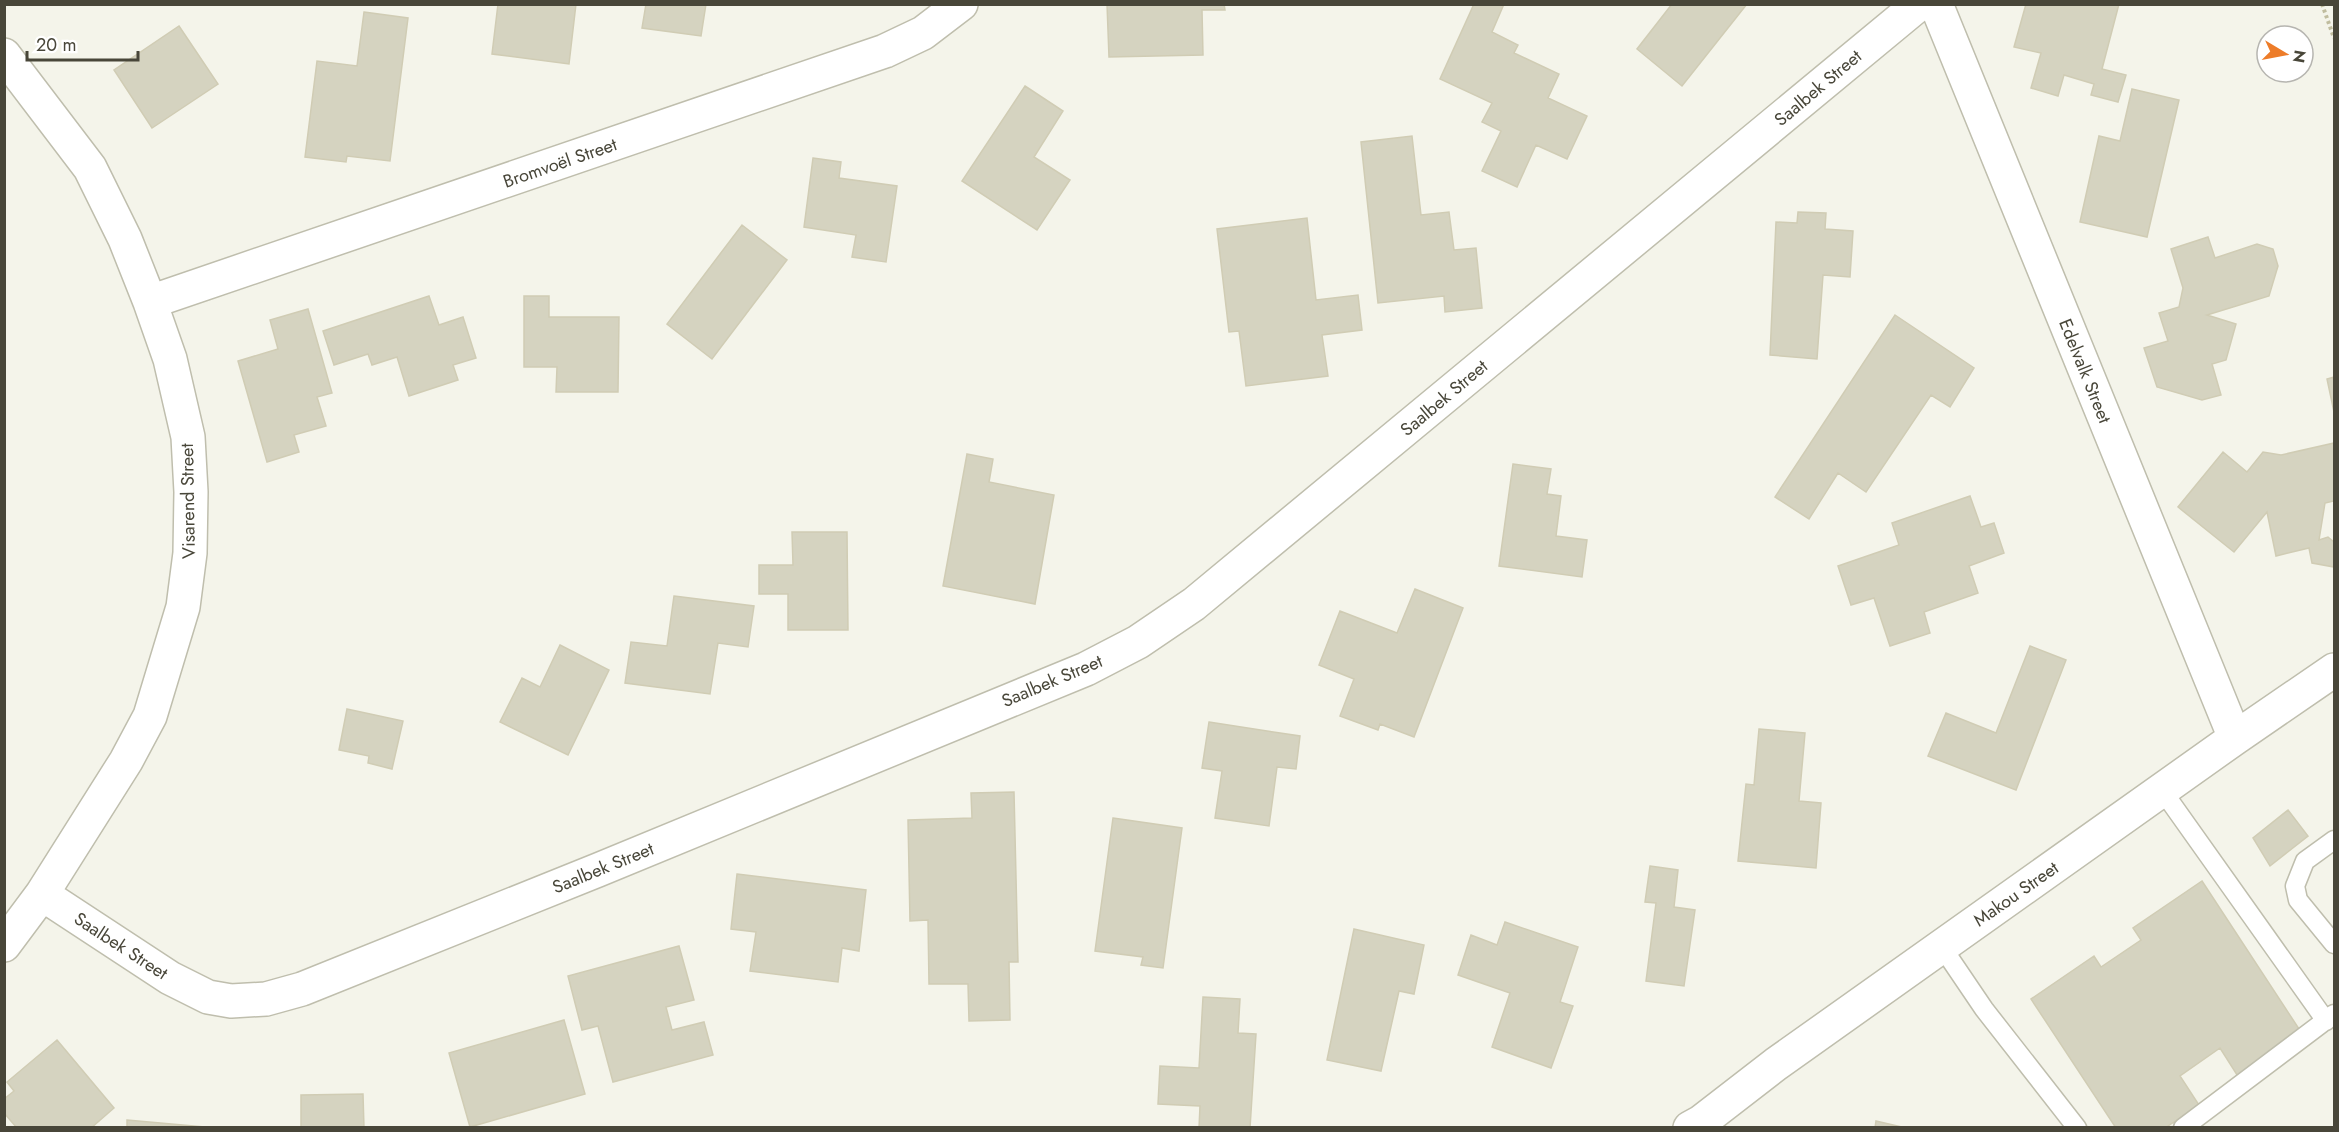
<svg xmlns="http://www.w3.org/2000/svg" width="2339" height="1132" viewBox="0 0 2339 1132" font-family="Jost,sans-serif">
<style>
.building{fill:#d5d3c0;stroke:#d0ccb4;stroke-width:1.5}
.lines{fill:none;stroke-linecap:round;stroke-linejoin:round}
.service-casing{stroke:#bfbead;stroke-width:21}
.minor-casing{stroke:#bfbead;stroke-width:36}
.path{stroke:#c0bd9f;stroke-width:4;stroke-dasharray:3 3;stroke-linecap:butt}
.service{stroke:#fff;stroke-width:18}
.minor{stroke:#fff;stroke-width:33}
.labels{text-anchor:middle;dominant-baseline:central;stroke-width:4.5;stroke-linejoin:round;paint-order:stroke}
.street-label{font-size:18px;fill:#484639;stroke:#fff}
</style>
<rect width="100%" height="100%" fill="#f4f4ea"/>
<!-- building -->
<path class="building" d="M498,4H576L569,64L492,54Z
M646,4H706L701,36L642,28Z
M1107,4H1224L1225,10H1202L1203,55L1109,57Z
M1474,4H1504L1492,32L1518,45L1514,53L1559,74L1548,98L1587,116L1567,159L1536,145L1517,187L1482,171L1501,131L1482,122L1492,103L1440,79Z
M1672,4H1747L1682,86L1637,49Z
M2026,4H2119L2102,69L2126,75L2118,102L2091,95L2094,84L2064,75L2058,96L2031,88L2041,53L2014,47Z
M364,12L408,18L390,161L347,156L346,162L305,157L317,61L357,66Z
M179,26L218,84L152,128L114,70Z
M1025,86L1063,111L1034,157L1070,180L1037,230L962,181Z
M2132,89L2179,100L2147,237L2080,222L2099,136L2120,141Z
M1412,136L1421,215L1449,212L1454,250L1476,248L1482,308L1445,312L1444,296L1378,303L1361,142Z
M813,158L841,162L839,178L897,186L886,262L852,257L856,235L804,227Z
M1798,212L1826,213L1825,229L1853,231L1850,277L1823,275L1817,359L1770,355L1776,222L1797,223Z
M1307,218L1316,300L1358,295L1362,330L1322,335L1328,376L1246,386L1239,331L1229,332L1217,229Z
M742,225L787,260L712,359L667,324Z
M2208,237L2215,258L2257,244L2273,249L2278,266L2269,296L2207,315L2236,324L2226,360L2212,364L2221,395L2202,400L2157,387L2144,348L2168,341L2159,313L2179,307L2183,288L2171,249Z
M429,296L439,325L463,317L476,358L453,365L458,380L409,396L397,357L372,365L368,354L334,365L323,331Z
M524,296H549V317H619L618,392H556L557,367H524Z
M308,309L332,393L317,397L326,426L294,435L299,452L267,462L238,361L278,349L270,320Z
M1895,315L1974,368L1950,407L1931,395L1866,492L1838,473L1809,519L1775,497Z
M2334,377V412L2327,379Z
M2334,443V501L2325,503L2319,540L2328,537L2334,542V567L2312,563L2309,548L2276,556L2267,512L2234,552L2178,507L2223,452L2247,472L2263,452L2281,455Z
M967,454L993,459L989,482L1054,495L1035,604L943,586Z
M1513,464L1551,469L1547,494L1561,496L1556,536L1587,540L1582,577L1499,566Z
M1970,496L1981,527L1994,523L2004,553L1969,566L1978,593L1924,612L1930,633L1890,646L1874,598L1851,605L1838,566L1899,545L1892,523Z
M792,532H847L848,630H788V594H759V565H793Z
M1415,589L1463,608L1414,737L1380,724L1378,730L1340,716L1354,679L1319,665L1340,611L1397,633Z
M674,596L754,606L748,647L718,643L710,694L625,683L631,642L667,646Z
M560,645L609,670L568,755L500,722L522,678L540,687Z
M2030,646L2066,660L2016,790L1928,756L1946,713L1996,733Z
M347,709L403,721L392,769L368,763L369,756L339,750Z
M1209,722L1300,736L1296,769L1277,767L1269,826L1215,818L1222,771L1202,768Z
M1759,729L1805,733L1799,801L1821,803L1816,868L1738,861L1746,784L1754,785Z
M1014,792L1018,962H1009L1010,1020L969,1021L968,984H929L928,920L910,921L908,820L972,818L971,793Z
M2288,810L2308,836L2270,866L2253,838Z
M1113,818L1182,828L1163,968L1141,965L1143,957L1095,951Z
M1650,866L1678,870L1674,907L1695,910L1684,986L1646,981L1656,903L1645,902Z
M737,874L866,890L859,951L842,948L838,982L750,971L756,932L731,929Z
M2202,881L2303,1035L2239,1078L2220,1048L2180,1076L2199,1105L2165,1128H2116L2031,999L2094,956L2101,967L2141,940L2133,928Z
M1505,922L1578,947L1560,1002L1573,1006L1551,1068L1492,1047L1510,993L1458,975L1471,935L1497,945Z
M1354,929L1424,945L1414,994L1399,991L1381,1071L1327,1060Z
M679,946L694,1000L666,1007L672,1030L704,1022L713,1055L613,1082L598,1026L582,1030L568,976Z
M1203,997L1240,999L1238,1033L1256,1034L1250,1128H1199L1200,1106L1158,1104L1160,1066L1199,1068Z
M564,1020L585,1094L470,1127L449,1053Z
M57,1040L114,1108L91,1128H17L4,1113V1099L14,1091L7,1082Z
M363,1094L364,1128H301V1095Z
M127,1120L216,1128H127Z
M1876,1121L1906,1128H1875Z"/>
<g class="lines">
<defs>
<path id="service" d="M2162,790L2326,1021
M2334,840L2305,861L2295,886L2298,900L2334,944
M1942,947L1984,1009L2077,1128
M2183,1128L2334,1014"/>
<path id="minor" d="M1936,4L2235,738
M4,55L90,168L125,239L150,302L170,359L188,437L191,492L190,553L183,607L150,716L126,761L42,894L4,945
M150,302L885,51L923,33L961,4
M42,894L170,978L208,997L231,1001L266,999L302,989L598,870L1086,669L1138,642L1194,604L1919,4
M1690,1128L1701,1122L1776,1064L2235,738L2334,670"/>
</defs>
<!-- service casing -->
<use href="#service" class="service-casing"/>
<!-- minor casing -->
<use href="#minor" class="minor-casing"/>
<!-- path -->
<path class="path" d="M2322,4L2334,38"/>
<!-- service -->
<use href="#service" class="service"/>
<!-- minor -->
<use href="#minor" class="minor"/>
</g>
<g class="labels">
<!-- street labels -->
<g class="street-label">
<text transform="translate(1818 88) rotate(-40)">Saalbek Street</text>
<text transform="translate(560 163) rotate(-19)">Bromvoël Street</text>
<text transform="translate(2085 371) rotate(68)">Edelvalk Street</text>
<text transform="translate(1444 398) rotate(-40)">Saalbek Street</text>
<text transform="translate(188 501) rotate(-91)">Visarend Street</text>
<text transform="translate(1052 681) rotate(-23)">Saalbek Street</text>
<text transform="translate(603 868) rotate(-22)">Saalbek Street</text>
<text transform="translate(2016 894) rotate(-35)">Makou Street</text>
<text transform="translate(121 946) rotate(33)">Saalbek Street</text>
</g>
</g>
<!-- border -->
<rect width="2339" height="1132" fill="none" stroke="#484639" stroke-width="12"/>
<!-- north arrow -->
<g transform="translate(2285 54) rotate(100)"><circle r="28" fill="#ffffff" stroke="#b6b5b0" stroke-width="1.5"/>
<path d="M0-4.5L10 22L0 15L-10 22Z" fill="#ed7c29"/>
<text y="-9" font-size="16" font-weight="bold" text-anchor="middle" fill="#484639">N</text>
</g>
<!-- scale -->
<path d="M27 51v9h111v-9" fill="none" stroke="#484639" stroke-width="3"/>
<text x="36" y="51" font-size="18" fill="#484639" stroke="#ffffff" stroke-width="4.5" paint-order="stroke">20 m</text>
</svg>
